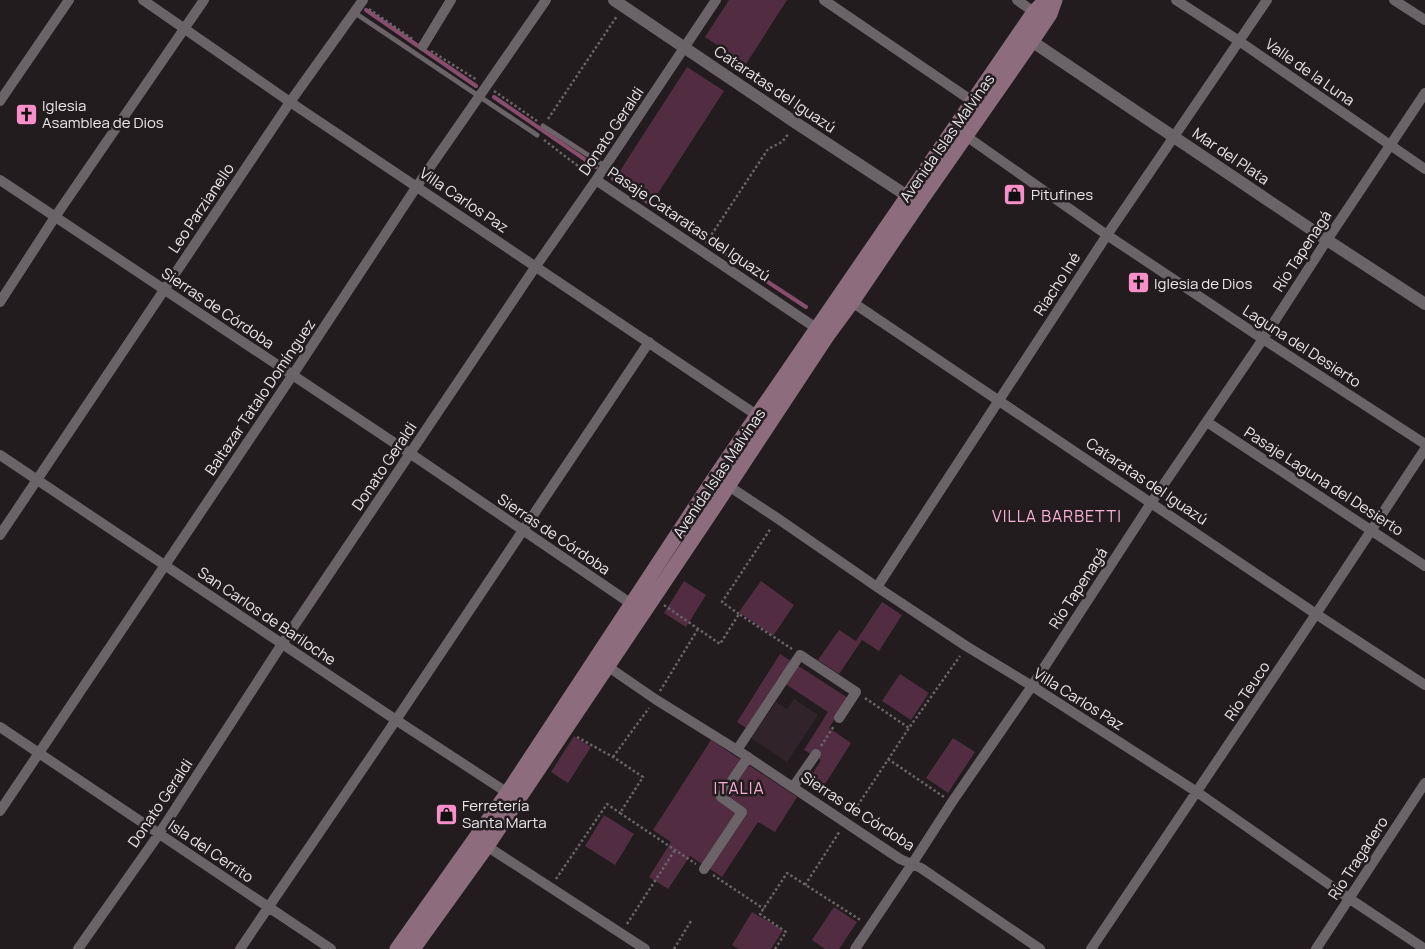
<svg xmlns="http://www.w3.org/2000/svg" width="1425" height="949" viewBox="0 0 1425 949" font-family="Manrope,sans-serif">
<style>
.built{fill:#30242a}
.green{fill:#522d41}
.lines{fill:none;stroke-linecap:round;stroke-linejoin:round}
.stream{stroke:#884d6d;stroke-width:4}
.path{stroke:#696466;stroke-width:2.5;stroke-dasharray:2.5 2.5;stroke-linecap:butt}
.service{stroke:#6a6367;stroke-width:5}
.minor{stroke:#6a6367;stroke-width:10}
.tertiary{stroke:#6a6367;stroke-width:12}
.secondary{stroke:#8c6c7d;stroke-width:15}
.labels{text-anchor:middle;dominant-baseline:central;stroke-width:5;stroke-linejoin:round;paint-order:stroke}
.street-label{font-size:15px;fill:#ebe7e9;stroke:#221c1f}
.poi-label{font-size:15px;fill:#ebe7e9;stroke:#221c1f;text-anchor:start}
.neighbourhood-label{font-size:16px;letter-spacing:1px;fill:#fbb0d6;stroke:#221c1f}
</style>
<rect width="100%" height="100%" fill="#221c1f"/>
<!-- built -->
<path class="built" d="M794,699L818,715L787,762L751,738L776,702L787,709Z"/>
<!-- green -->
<path class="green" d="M729,0H787L746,64L705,37Z
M687,67L724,91L653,201L616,177Z
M684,581L706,595L686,627L664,613Z
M761,581L794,605L773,636L739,612Z
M882,602L902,615L879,651L862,640L839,674L818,660L839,630L856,641Z
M780,654L848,698L829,728L851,743L822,789L808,781L821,760L804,750L828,712L778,679L746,728L737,722Z
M900,674L929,693L911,720L882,701Z
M574,736L591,747L568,783L551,772Z
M953,738L975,752L948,793L926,778Z
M711,740L797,797L775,832L758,822L722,877L690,856L668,889L649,877L671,842L653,830Z
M604,815L634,834L615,865L585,846Z
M834,907L857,922L839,949H825L812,940Z
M752,912L783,930L771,949H739L732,945Z"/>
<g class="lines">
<!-- stream -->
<path class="stream" d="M366,10L476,86
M494,97L596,167
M613,179L699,236
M710,244L806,307"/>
<!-- path -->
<path class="path" d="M369,9L414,40
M431,51L477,80
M494,91L537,121
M548,119L617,16
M544,140L587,173
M706,243L768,149L782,142L789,133
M664,605L720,644L739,614L792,649
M739,614L722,602L771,528
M660,691L698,629
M865,698L909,728
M577,737L613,757L643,777L620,813L696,864
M821,746L834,726
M613,757L649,708
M888,759L944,797
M852,814L909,728L960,656
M713,875L764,909
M556,879L607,804L620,813
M805,885L840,831
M627,924L675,850
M674,949L691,921
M775,949L786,932L760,914L787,873L862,921"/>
<!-- service -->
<path class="service" d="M355,13L537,135
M543,126L605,166"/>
<!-- minor -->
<path class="minor" d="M143,0L290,102L761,418
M824,0L978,105
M1017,0L1034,12
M1176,0L1239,41L1425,169
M1394,0L1425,20
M423,46L451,0
M0,101L69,0
M966,136L1107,235L1263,339L1425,444
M0,180L411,454L636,607
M596,180L822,332
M0,302L55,217L204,0
M852,302L1316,614L1425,685
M1207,422L1425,566
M0,455L396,720L511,795
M715,477L777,518L877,587L966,646L1032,686L1197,792L1350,899L1425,949
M0,535L290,102L363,0
M877,587L1107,235L1267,0
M607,666L655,699L737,750L900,859L921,868L1040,949
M0,727L331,949
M737,750L800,655L856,692L839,718
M793,787L816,754
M0,811L292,376L417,186L546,0
M482,843L645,949
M704,869L742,812L721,797L748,757
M78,949L159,834L282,644L536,266L596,180L716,0
M240,949L396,720L649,342
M855,949L912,864L952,802L1032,686L1151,503L1263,339L1327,240L1425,93
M1091,949L1316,614L1425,449
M1316,949L1425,783"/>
<!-- tertiary -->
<path class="tertiary" d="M614,0L796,123L915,201
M1024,36L1327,240L1425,304"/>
<!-- secondary -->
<path class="secondary" d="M397,949L508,792L715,477L1034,12L1046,0
M413,949L487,846L713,509L827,336L852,302L919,203L1032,41L1050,14L1055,0"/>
</g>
<!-- icons -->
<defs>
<symbol id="church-square" viewBox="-11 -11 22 22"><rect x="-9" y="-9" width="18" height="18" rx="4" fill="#f98fc8" stroke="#221c1f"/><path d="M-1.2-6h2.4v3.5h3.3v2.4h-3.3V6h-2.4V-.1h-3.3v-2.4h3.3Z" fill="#111"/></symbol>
<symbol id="shop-square" viewBox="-11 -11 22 22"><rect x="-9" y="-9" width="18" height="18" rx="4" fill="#f98fc8" stroke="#221c1f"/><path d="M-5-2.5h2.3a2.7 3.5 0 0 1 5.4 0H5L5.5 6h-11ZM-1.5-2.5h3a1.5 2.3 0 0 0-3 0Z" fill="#111"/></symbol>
</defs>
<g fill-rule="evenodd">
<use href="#church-square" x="14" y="102" width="25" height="25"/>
<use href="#shop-square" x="1002" y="182" width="25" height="25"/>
<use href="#church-square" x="1126" y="270" width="25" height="25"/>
<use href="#shop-square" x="434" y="802" width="25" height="25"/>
</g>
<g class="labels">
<!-- street labels -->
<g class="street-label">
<text transform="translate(1310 72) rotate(35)">Valle de la Luna</text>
<text transform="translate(775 89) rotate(34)">Cataratas del Iguazú</text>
<text transform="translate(611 131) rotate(-56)">Donato Geraldi</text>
<text transform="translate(947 138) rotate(-55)">Avenida Islas Malvinas</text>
<text transform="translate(1231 156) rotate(34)">Mar del Plata</text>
<text transform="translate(464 200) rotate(34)">Villa Carlos Paz</text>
<text transform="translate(201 208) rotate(-56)">Leo Parzianello</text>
<text transform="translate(689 224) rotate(34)">Pasaje Cataratas del Iguazú</text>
<text transform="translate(1302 251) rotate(-57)">Río Tapenagá</text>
<text transform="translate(1057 284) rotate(-57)">Riacho Iné</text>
<text transform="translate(218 308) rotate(34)">Sierras de Córdoba</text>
<text transform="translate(1302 346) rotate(33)">Laguna del Desierto</text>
<text transform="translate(260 397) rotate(-56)">Baltazar Tatalo Domínguez</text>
<text transform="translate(384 466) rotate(-56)">Donato Geraldi</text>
<text transform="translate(719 473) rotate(-56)">Avenida Islas Malvinas</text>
<text transform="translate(1147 481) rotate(34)">Cataratas del Iguazú</text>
<text transform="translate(1324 481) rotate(33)">Pasaje Laguna del Desierto</text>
<text transform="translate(554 534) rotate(34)">Sierras de Córdoba</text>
<text transform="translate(1078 588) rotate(-57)">Río Tapenagá</text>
<text transform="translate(267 616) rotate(34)">San Carlos de Bariloche</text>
<text transform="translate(1247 691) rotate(-56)">Río Teuco</text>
<text transform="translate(1079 699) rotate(32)">Villa Carlos Paz</text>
<text transform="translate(160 803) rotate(-56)">Donato Geraldi</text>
<text transform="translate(858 811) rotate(33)">Sierras de Córdoba</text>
<text transform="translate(211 851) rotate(34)">Isla del Cerrito</text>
<text transform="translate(1358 858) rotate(-57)">Río Tragadero</text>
</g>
<!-- poi labels -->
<g class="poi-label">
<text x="42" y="105">Iglesia<tspan x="42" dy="17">Asamblea de Dios</tspan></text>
<text x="1031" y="194">Pitufines</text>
<text x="1154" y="283">Iglesia de Dios</text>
<text x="462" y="805">Ferretería<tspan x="462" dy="17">Santa Marta</tspan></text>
</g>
<!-- neighbourhood labels -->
<g class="neighbourhood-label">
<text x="1057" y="516">VILLA BARBETTI</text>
<text x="739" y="788">ITALIA</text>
</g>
</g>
</svg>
